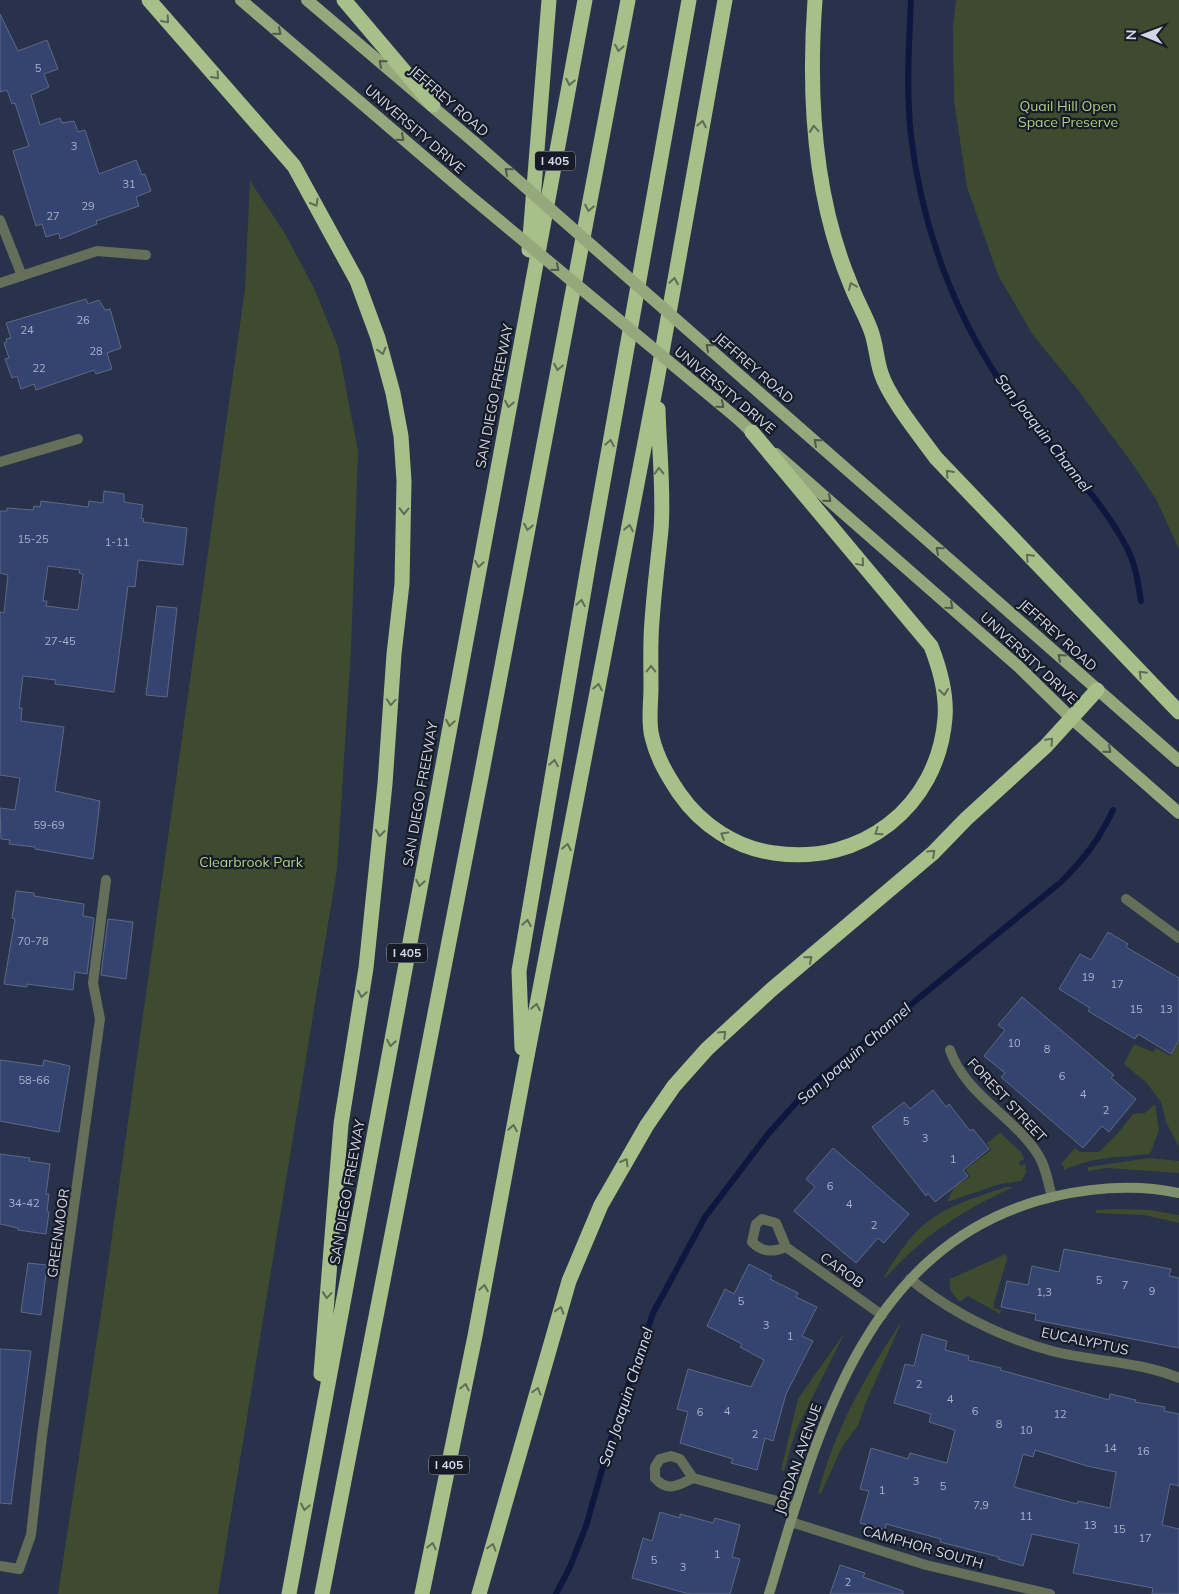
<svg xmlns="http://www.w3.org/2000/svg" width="1179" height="1594" viewBox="0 0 1179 1594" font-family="Mulish,sans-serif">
	<rect width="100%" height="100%" fill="#29324b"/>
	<path fill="#3f4b2f" d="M956 0H1179V549L1156 499 1132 463 1078 390 1033 335 998 275 967 187 954 100 953 26Z
		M250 181 284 232 314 288 338 347 358 451 351 648 337 869 218 1594H58L104 1293 245 289Z
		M1179 1042V1147L1166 1122 1161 1102 1146 1082 1124 1064 1134 1044 1153 1052 1156 1048 1170 1056Z
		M1155 1104 1159 1130 1150 1154C1122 1157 1090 1157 1064 1170V1166L1061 1164 1075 1148 1080 1152H1099L1118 1133 1133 1114 1145 1113Z
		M1000 1133 1021 1152 1024 1160 1019 1161 1020 1166 1025 1164 1026 1173 1021 1181 1000 1184 947 1202 955 1186 970 1177 966 1169 991 1150 987 1143Z
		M1149 1158 1179 1161V1173L1107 1168 1088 1171V1167Z
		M1006 1187H1013C960 1212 925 1234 885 1278L884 1277C921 1215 940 1209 1006 1187Z
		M1117 1209 1151 1210 1179 1215V1223L1144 1215 1096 1213V1210Z
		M1006 1254 1007 1259 994 1303V1308L1001 1310 1000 1314 968 1296 960 1302C953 1294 948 1290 950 1279Z
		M902 1321 866 1402 858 1425 842 1447 821 1493 818 1494C834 1431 866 1374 902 1321Z
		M845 1332 796 1430 784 1471 781 1470 798 1399Z"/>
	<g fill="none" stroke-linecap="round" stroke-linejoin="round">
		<path stroke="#0d173f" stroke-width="6" d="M911 0C909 45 906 91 911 136 922 228 955 318 1009 394 1046 447 1098 491 1128 550 1136 566 1138 583 1141 601
			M556 1594 570 1567 586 1526 616 1421 653 1313 705 1217 768 1134 811 1086 1061 882C1084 859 1099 840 1113 810"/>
	</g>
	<path fill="#344370" stroke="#5e6984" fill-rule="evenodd" d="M0 14 18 51 47 40 58 69 44 74 49 87 31 95 40 125 60 118 62 123 74 121 78 132 85 130 99 174 136 160 142 175 145 174 151 191 136 197 139 206 96 221 97 224 60 239 59 233 46 237 42 224 36 226 13 151 29 146 15 103 12 104 7 90 0 92Z
		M86 299 88 304 99 300 105 310 110 309 121 348 107 353 112 369 96 374 94 370 36 390 34 384 21 389 17 376 12 378 5 359 9 358 4 343 7 342 6 339 11 338 6 323Z
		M104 491 124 494V502L143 505 141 518 144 519 143 522 187 528 183 565 138 560 135 587 128 586 114 692 55 684 56 680 23 676 19 708H22L21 721 64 727 55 791 100 801 93 859 35 849V847L9 844 10 840 1 839 0 808 15 810 20 778 0 775V612L4 613 8 575 0 573V511H7V508L33 510 34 506 40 507 41 501 88 507 89 501 103 503ZM48 566 80 570 79 573 83 574 78 610 46 606 47 601H43Z
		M157 606 177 608 167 697 146 695Z
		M16 891 34 893V896L84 904 83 916 94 918 87 974 75 972 73 990 27 984V987L4 984 15 919 12 918Z
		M108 919 133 922 126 979 101 975Z
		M1108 932 1128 944 1126 947 1179 978V1040L1171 1054 1138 1034 1135 1039 1088 1011 1090 1008 1059 989 1080 954 1091 960Z
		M1022 997 1114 1075 1111 1078 1136 1099 1109 1132 1102 1126 1083 1148 1001 1077 1005 1073 984 1056 1005 1030 998 1025Z
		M0 1060 43 1066 44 1060 70 1066 59 1132 0 1121Z
		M933 1090 946 1107 949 1104 970 1131 973 1129 989 1149 963 1170 968 1176 935 1202 928 1193 926 1196 872 1127 904 1102 910 1109Z
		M833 1148 909 1214 884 1243 878 1238 856 1263 794 1211 815 1187 806 1179Z
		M0 1154 30 1158 29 1161 50 1164 46 1194H49L47 1211 49 1212 46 1234 18 1230V1228L0 1224Z
		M1064 1249 1171 1269 1169 1276 1179 1278V1348L1035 1320 1036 1314 1001 1307 1007 1281 1028 1285 1032 1266 1059 1272Z
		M28 1263 47 1265 41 1315 21 1312Z
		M749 1264 772 1276 770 1279 798 1293 796 1297 817 1307 802 1336 813 1341 786 1394 773 1441 765 1438 757 1470 731 1463 733 1459 680 1443 688 1412 677 1409 688 1369 751 1387 764 1360 740 1347 742 1344 707 1326 725 1289 734 1294Z
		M922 1334 947 1341 945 1350 969 1356 968 1360 1001 1368 1000 1370 1109 1400 1110 1394 1136 1400 1135 1402 1165 1407 1164 1411 1179 1414V1486L1170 1484 1162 1525 1179 1529V1594H1152L1153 1588 1073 1573 1079 1544 1032 1534 1023 1566 998 1559 999 1557 940 1542 941 1539 886 1524 885 1530 860 1523 869 1491 860 1489 871 1448 908 1459 910 1453 947 1463 955 1430 929 1422 931 1414 894 1403 905 1364 914 1366ZM1035 1450 1087 1466 1116 1472 1110 1508 1078 1501 1077 1504 1014 1487 1023 1454 1033 1457Z
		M0 1349 31 1351 11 1504 0 1503Z
		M660 1512 680 1518V1514L713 1523 715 1518 740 1525 732 1557 740 1559 730 1594H689L632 1578 643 1538 652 1541Z
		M840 1565 865 1573 863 1577 903 1591V1594H830Z"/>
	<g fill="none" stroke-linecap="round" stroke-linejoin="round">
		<path stroke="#656e58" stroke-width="10" d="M0 220 22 276
			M0 283 97 251 146 255
			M0 462 78 439
			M1126 899 1179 938
			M950 1050C965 1094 1013 1116 1037 1153 1046 1166 1048 1183 1052 1197
			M762 1219 776 1223 786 1247C773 1252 763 1253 752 1242L756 1224Z
			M786 1247 882 1315
			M910 1279C951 1312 1001 1337 1052 1351 1094 1362 1139 1361 1179 1378
			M671 1456 680 1459 693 1478C678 1486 667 1492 655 1478V1467L660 1459Z
			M693 1478 795 1506
			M791 1522 926 1565 1050 1594
			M0 1566 19 1569 31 1535 42 1436 100 1019 93 983 106 880"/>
		<path stroke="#808f6c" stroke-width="10" d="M769 1594C816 1438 860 1254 1037 1201 1082 1188 1133 1183 1179 1193"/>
		<path stroke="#95a87b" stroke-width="12" d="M241 0 465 192
			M307 0 474 142
			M745 380 1179 761
			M738 419 759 439
			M776 454 1019 667 1071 718 1179 813"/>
		<path stroke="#a7bf88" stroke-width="15" d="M149 0 294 166 357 281 378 338 393 393 401 436 404 481 402 584 394 654 385 784 366 968 341 1124 321 1374
			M344 0 433 105
			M815 0C808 95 813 194 850 283 856 299 864 313 870 328 876 342 876 358 881 373 889 398 920 436 936 458L1179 712
			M529 250 549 0
			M658 409C659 449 664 491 661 530 658 560 654 591 652 621 650 643 651 665 651 687 651 703 648 722 652 737 657 758 667 775 679 793 701 825 736 848 774 853 861 866 938 807 945 718 947 693 940 669 931 646L752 432
			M522 1048 519 971 590 555 689 0
			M289 1594 585 0
			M322 1594 481 777 628 0
			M422 1594 475 1336 524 1072 657 380 725 0
			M479 1594 569 1281 601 1205 647 1125 674 1086 707 1049 771 990 933 853 966 819 1046 746 1097 690"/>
		<path stroke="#95a87b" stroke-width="12" d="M474 142 745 380
			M465 192 738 419"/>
	</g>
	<defs><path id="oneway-chevron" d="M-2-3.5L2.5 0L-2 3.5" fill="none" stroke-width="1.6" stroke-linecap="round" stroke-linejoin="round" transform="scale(1.25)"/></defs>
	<g stroke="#5e6d57">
		<use href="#oneway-chevron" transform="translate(166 20) rotate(49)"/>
		<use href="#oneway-chevron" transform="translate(619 48) rotate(100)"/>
		<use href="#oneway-chevron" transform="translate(216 76) rotate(48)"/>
		<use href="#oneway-chevron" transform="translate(570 82) rotate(101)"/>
		<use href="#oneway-chevron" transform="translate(702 124) rotate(-79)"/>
		<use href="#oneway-chevron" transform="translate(814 129) rotate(-95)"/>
		<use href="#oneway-chevron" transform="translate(315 203) rotate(60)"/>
		<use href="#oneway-chevron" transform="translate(589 208) rotate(101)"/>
		<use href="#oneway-chevron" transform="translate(674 281) rotate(-80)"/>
		<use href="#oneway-chevron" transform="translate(852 286) rotate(-113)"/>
		<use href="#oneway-chevron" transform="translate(382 351) rotate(75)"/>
		<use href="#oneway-chevron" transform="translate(558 367) rotate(101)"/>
		<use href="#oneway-chevron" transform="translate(509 404) rotate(101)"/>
		<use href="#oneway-chevron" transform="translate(610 443) rotate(-80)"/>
		<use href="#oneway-chevron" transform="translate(659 471) rotate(-91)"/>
		<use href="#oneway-chevron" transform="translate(949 473) rotate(-132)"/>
		<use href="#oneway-chevron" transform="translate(404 511) rotate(91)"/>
		<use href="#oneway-chevron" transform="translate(528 527) rotate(101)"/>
		<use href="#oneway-chevron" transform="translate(629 528) rotate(-79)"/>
		<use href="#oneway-chevron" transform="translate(1029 557) rotate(-134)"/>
		<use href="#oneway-chevron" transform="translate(861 563) rotate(50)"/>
		<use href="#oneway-chevron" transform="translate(479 564) rotate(100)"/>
		<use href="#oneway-chevron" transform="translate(581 603) rotate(-80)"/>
		<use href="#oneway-chevron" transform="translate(651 669) rotate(-90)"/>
		<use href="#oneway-chevron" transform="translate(1142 674) rotate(-135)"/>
		<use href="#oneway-chevron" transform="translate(598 687) rotate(-79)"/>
		<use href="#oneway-chevron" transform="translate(944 692) rotate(83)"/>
		<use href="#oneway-chevron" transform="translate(391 702) rotate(94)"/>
		<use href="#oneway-chevron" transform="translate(450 723) rotate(100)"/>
		<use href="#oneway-chevron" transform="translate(1050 741) rotate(-47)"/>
		<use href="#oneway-chevron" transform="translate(554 763) rotate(-80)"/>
		<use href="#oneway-chevron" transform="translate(878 832) rotate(146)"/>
		<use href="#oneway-chevron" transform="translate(380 833) rotate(96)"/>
		<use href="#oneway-chevron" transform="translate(724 835) rotate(-149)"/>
		<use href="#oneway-chevron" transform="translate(567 847) rotate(-79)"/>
		<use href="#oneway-chevron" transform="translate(932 853) rotate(-43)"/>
		<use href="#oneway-chevron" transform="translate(420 883) rotate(100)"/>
		<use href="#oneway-chevron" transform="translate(527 923) rotate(-80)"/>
		<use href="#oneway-chevron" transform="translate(809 959) rotate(-40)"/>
		<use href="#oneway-chevron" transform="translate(362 994) rotate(99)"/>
		<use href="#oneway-chevron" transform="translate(536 1007) rotate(-79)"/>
		<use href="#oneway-chevron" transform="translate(723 1034) rotate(-44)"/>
		<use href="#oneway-chevron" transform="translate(391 1043) rotate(100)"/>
		<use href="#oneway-chevron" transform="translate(513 1128) rotate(-80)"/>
		<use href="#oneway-chevron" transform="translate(625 1162) rotate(-60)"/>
		<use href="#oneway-chevron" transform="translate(484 1288) rotate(-80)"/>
		<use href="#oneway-chevron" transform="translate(327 1295) rotate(95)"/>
		<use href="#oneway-chevron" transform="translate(560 1310) rotate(-73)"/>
		<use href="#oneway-chevron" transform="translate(465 1387) rotate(-78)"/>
		<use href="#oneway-chevron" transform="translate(537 1391) rotate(-74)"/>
		<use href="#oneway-chevron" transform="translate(305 1507) rotate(101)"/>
		<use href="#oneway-chevron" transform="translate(432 1546) rotate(-78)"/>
		<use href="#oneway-chevron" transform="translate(492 1547) rotate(-74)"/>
	</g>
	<g stroke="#4f5a4c">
		<use href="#oneway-chevron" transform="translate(278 32) rotate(41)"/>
		<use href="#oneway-chevron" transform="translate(382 63) rotate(-140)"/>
		<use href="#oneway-chevron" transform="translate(401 138) rotate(41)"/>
		<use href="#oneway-chevron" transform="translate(508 171) rotate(-139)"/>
		<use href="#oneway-chevron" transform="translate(556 268) rotate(40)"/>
		<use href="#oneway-chevron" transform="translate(709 347) rotate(-139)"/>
		<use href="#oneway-chevron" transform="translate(721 405) rotate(40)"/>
		<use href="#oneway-chevron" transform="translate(817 442) rotate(-139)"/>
		<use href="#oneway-chevron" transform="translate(828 499) rotate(41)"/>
		<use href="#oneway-chevron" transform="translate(939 550) rotate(-139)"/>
		<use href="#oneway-chevron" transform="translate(950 606) rotate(41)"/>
		<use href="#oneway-chevron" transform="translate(1061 657) rotate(-138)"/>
		<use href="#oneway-chevron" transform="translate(1108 750) rotate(41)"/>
	</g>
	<g text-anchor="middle" stroke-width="4.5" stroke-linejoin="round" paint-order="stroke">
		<g font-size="11" fill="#a9b2c9">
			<text x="38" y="72">5</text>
			<text x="74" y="150">3</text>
			<text x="129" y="188">31</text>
			<text x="88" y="210">29</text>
			<text x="53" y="220">27</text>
			<text x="83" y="324">26</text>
			<text x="27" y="334">24</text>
			<text x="96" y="355">28</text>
			<text x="39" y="372">22</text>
			<text x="33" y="543">15-25</text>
			<text x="117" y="546">1-11</text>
			<text x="60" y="645">27-45</text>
			<text x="49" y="829">59-69</text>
			<text x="33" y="945">70-78</text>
			<text x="1088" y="981">19</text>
			<text x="1117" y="988">17</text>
			<text x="1136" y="1013">15</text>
			<text x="1166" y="1013">13</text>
			<text x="1014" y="1047">10</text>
			<text x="1047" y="1053">8</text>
			<text x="1062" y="1080">6</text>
			<text x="34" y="1084">58-66</text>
			<text x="1083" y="1098">4</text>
			<text x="1106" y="1114">2</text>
			<text x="906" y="1125">5</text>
			<text x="925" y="1142">3</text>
			<text x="953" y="1163">1</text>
			<text x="830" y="1190">6</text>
			<text x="24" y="1207">34-42</text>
			<text x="849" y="1208">4</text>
			<text x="874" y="1229">2</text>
			<text x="1099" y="1284">5</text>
			<text x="1125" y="1289">7</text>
			<text x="1152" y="1295">9</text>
			<text x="1044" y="1296">1,3</text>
			<text x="741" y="1305">5</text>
			<text x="766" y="1329">3</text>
			<text x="790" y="1340">1</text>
			<text x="919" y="1388">2</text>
			<text x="950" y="1403">4</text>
			<text x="727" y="1415">4</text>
			<text x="975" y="1415">6</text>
			<text x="700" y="1416">6</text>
			<text x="1060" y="1418">12</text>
			<text x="999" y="1428">8</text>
			<text x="1026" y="1434">10</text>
			<text x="755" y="1438">2</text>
			<text x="1110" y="1452">14</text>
			<text x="1143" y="1455">16</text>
			<text x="916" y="1485">3</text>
			<text x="943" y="1490">5</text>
			<text x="882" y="1494">1</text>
			<text x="981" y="1509">7,9</text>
			<text x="1026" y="1520">11</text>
			<text x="1090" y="1529">13</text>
			<text x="1119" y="1533">15</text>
			<text x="1145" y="1542">17</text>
			<text x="717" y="1558">1</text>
			<text x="654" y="1564">5</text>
			<text x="683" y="1571">3</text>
			<text x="848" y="1586">2</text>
		</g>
		<g fill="#161b26" stroke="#989fad" stroke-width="1">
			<rect x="535" y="151.5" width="40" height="19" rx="4"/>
			<rect x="387" y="943.5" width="40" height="19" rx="4"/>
			<rect x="429" y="1455.5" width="40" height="19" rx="4"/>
		</g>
		<g font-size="12" font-weight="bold" fill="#d0d7e7">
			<text x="555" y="165">I 405</text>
			<text x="407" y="957">I 405</text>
			<text x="449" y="1469">I 405</text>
		</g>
		<g font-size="14" fill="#d0d7e7" stroke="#161b26">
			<text transform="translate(449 101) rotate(41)" y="5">JEFFREY ROAD</text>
			<text transform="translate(415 129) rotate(41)" y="5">UNIVERSITY DRIVE</text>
			<text transform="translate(754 368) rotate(41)" y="5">JEFFREY ROAD</text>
			<text transform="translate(725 390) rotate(40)" y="5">UNIVERSITY DRIVE</text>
			<text transform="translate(494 396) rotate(-79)" y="5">SAN DIEGO FREEWAY</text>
			<text transform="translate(1058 635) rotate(42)" y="5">JEFFREY ROAD</text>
			<text transform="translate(1029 658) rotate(43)" y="5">UNIVERSITY DRIVE</text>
			<text transform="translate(420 794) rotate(-80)" y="5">SAN DIEGO FREEWAY</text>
			<text transform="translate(1007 1100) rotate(47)" y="5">FOREST STREET</text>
			<text transform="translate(347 1192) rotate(-80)" y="5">SAN DIEGO FREEWAY</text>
			<text transform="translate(58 1233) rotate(-82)" y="5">GREENMOOR</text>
			<text transform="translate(842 1270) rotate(36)" y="5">CAROB</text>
			<text transform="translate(1085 1341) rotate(12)" y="5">EUCALYPTUS</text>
			<text transform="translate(798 1459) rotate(-71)" y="5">JORDAN AVENUE</text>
			<text transform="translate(923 1547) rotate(16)" y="5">CAMPHOR SOUTH</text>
		</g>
		<g font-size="14" fill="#afcf82" stroke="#161b26">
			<text x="1068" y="111">Quail Hill Open<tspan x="1068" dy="16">Space Preserve</tspan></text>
			<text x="251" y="867">Clearbrook Park</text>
		</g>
		<g font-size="15" font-style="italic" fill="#d1ddfb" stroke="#161b26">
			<text transform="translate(1043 433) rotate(52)" y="5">San Joaquin Channel</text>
			<text transform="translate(854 1054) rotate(-41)" y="5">San Joaquin Channel</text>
			<text transform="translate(626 1397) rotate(-72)" y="5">San Joaquin Channel</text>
		</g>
	</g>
	<g transform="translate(1144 35) rotate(271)" stroke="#161b26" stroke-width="4" paint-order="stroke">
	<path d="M0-4L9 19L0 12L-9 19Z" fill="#d0d7e7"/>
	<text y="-8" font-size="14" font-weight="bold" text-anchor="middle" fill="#d0d7e7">N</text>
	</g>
</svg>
